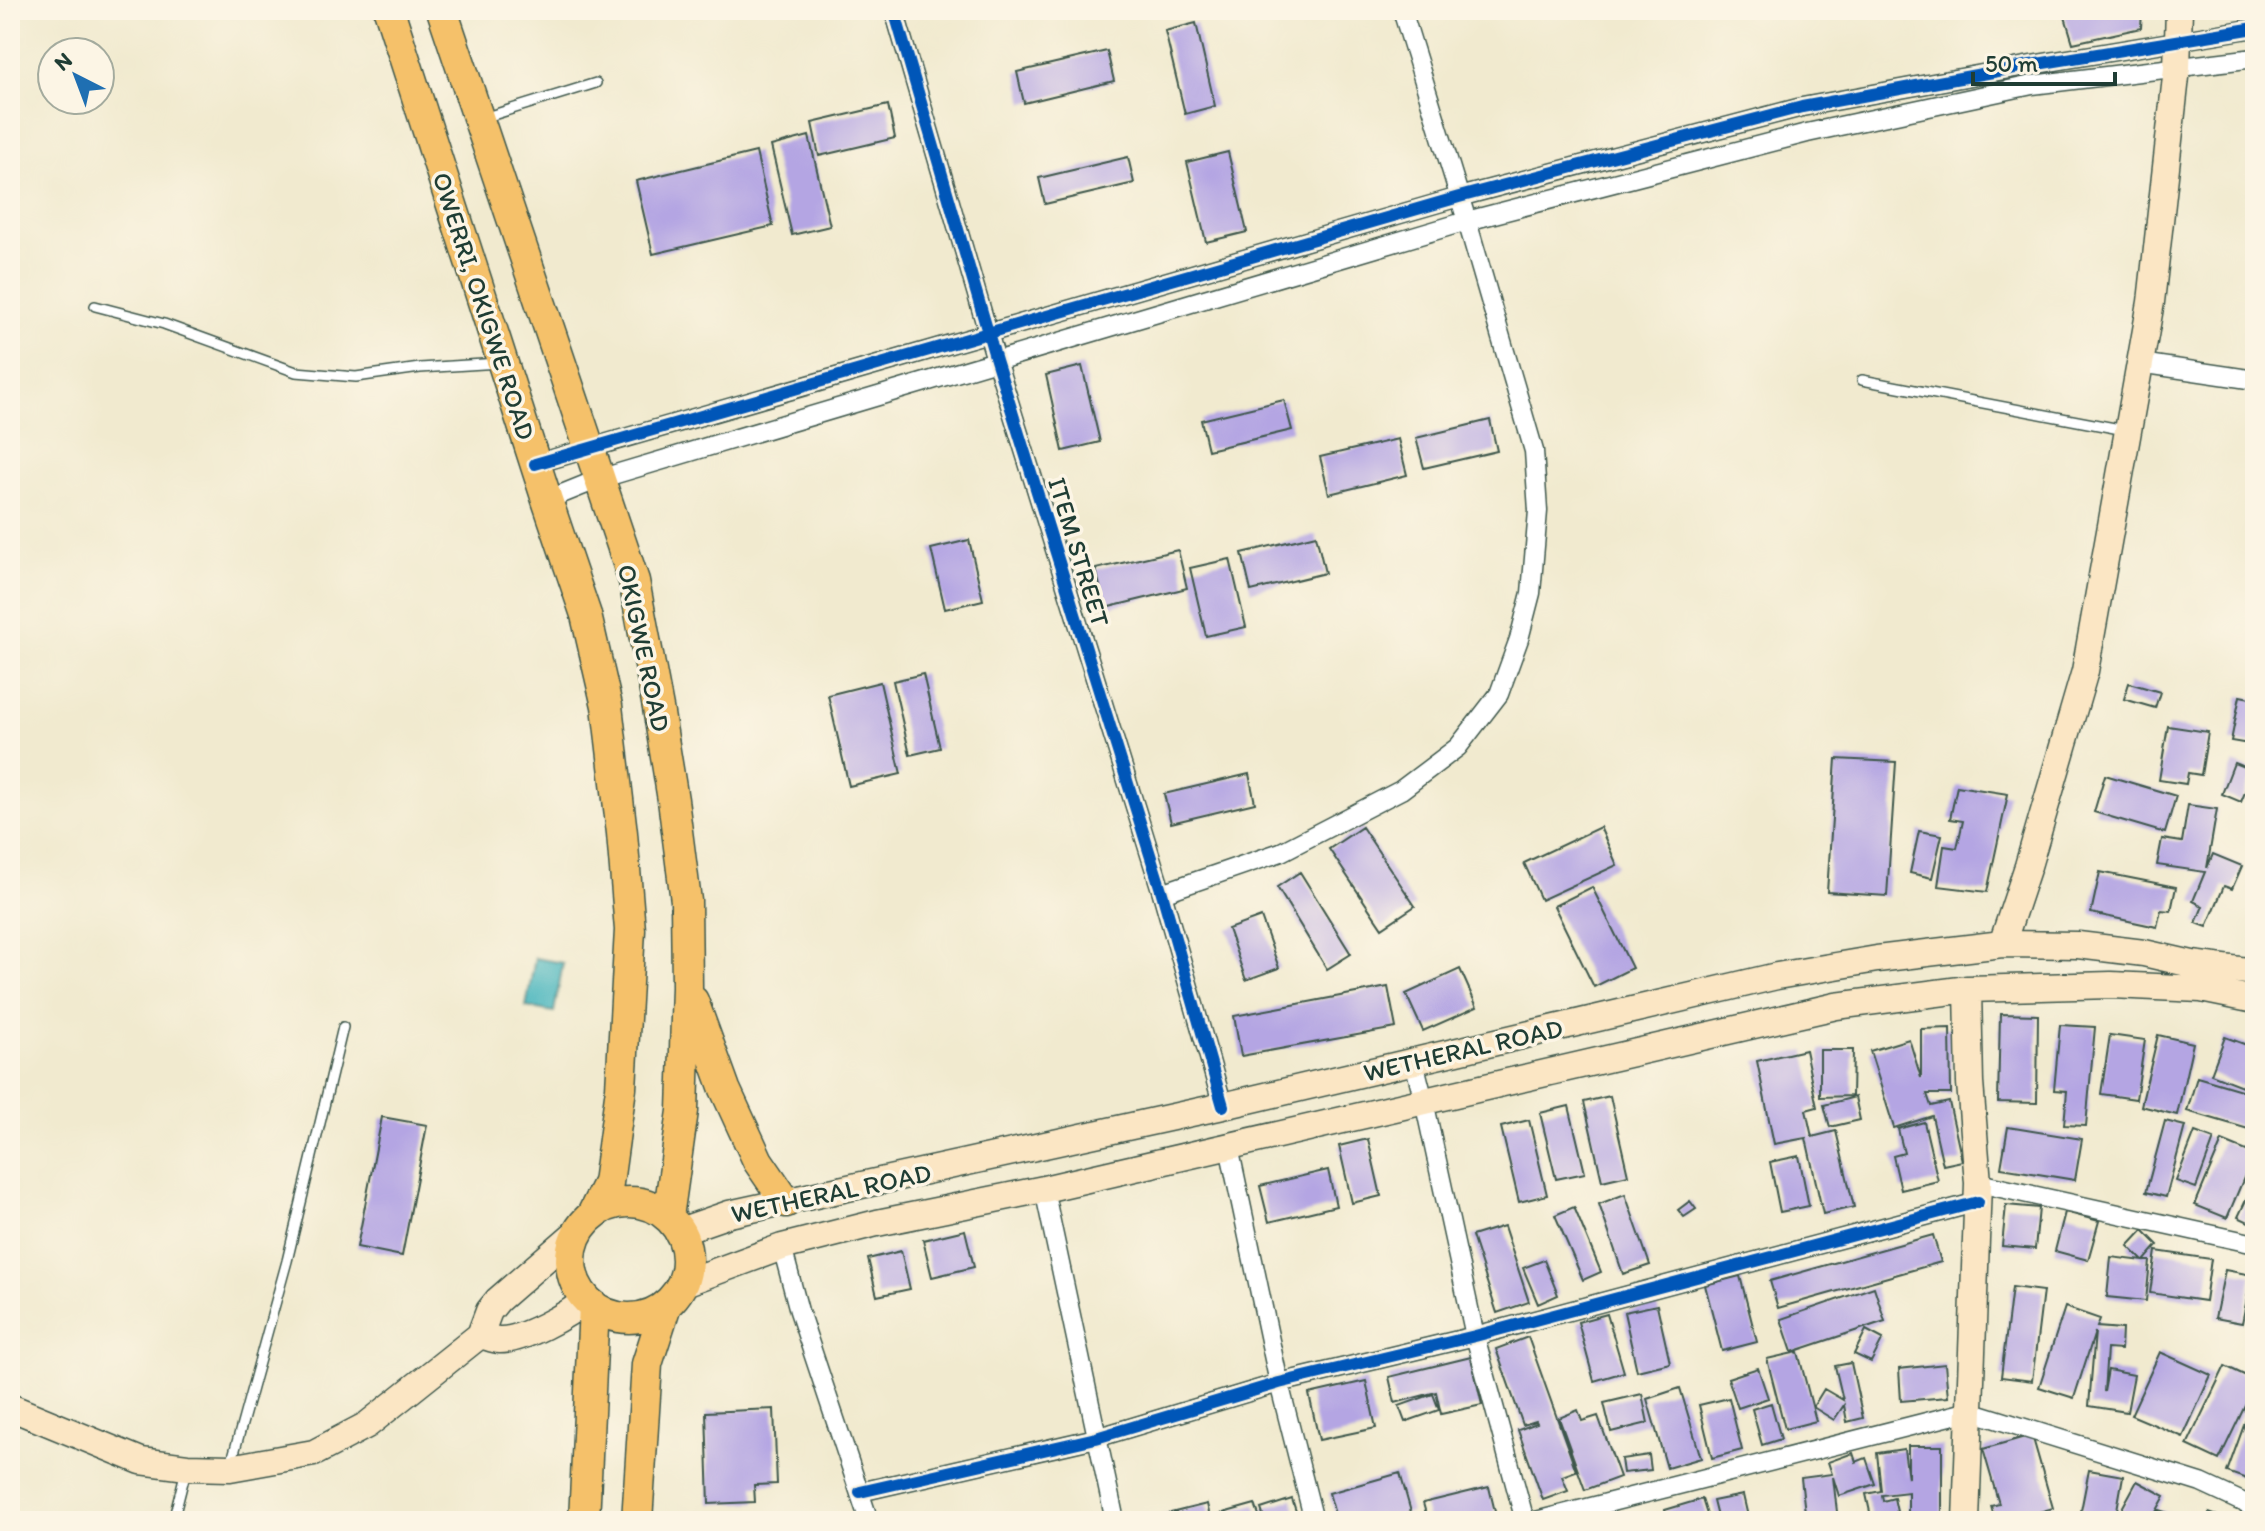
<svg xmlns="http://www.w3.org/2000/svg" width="2265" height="1531" viewBox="0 0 2265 1531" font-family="Itim,sans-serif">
	<rect width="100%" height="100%" fill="#fcf5e5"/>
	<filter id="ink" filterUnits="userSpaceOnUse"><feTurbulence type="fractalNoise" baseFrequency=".0125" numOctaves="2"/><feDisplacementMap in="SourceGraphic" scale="16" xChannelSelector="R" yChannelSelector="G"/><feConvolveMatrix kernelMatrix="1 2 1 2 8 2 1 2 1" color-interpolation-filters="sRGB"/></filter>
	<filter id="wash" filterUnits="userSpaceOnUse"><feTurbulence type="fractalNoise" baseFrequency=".006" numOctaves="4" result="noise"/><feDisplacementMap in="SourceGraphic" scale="32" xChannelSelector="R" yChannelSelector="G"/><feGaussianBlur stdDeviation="1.8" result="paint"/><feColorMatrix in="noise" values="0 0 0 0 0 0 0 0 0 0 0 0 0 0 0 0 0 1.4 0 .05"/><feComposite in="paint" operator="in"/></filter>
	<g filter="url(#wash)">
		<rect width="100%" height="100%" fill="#f1eacf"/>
		<path fill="#46b5be" stroke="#327979" stroke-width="2" d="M535 958 563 963 554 1012 526 1007Z"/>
		<g id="blocks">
			<path fill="#b4a5e3" d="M2063 10H2142L2141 28 2073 43Z
				M1196 23 1215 106 1185 114 1165 31Z
				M1107 51 1114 81 1024 103 1017 72Z
				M888 105 895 138 819 156 812 123Z
				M809 136 830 226 792 235 771 146Z
				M756 152 773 226 653 254 636 181Z
				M1228 152 1247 232 1206 242 1187 162Z
				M1128 157 1134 183 1045 204 1039 178Z
				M1082 366 1100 442 1063 451 1046 375Z
				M1284 400 1292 430 1208 450 1201 420Z
				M1490 420 1497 451 1424 468 1416 438Z
				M1398 439 1407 475 1329 494 1320 457Z
				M1316 535 1325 573 1251 591 1242 553Z
				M969 540 983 600 945 609 931 549Z
				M1178 550 1187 588 1105 608 1096 569Z
				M1230 559 1246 627 1206 636 1190 568Z
				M923 674 940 748 910 755 893 681Z
				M880 682 901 774 849 786 828 695Z
				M2129 683 2160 692 2155 708 2124 699Z
				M2240 696 2255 699V745L2231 741Z
				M2168 726 2208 732 2201 775 2188 773 2186 784 2159 780Z
				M1836 759 1896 762 1887 896 1827 892Z
				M2234 763 2254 771 2241 802 2222 794Z
				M1249 774 1255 803 1171 823 1164 794Z
				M2105 775 2176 796 2165 833 2094 812Z
				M1957 786 2008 794 1987 892 1938 886 1944 846 1957 848 1963 821 1950 819Z
				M2188 805 2217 809 2207 868 2213 854 2242 866 2232 889 2224 886 2207 927 2196 923 2203 906 2193 901 2205 872 2157 865 2162 839 2182 842Z
				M1362 827 1415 906 1382 928 1329 849Z
				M1600 827 1617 865 1541 900 1524 863Z
				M1919 831 1942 835 1932 878 1910 873Z
				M1300 872 1351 954 1327 969 1277 887Z
				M2100 872 2176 887 2171 911 2161 910 2157 927 2091 913Z
				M1592 887 1632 968 1594 987 1554 906Z
				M1261 917 1279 968 1246 980 1228 929Z
				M1460 969 1477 1007 1423 1031 1406 994Z
				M1388 987 1396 1028 1241 1056 1234 1016Z
				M2000 1014 2038 1015 2037 1103 1998 1102Z
				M2060 1025 2095 1027 2086 1126 2064 1125 2067 1091 2054 1090Z
				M1950 1028 1951 1094H1927L1931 1106 1949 1102 1962 1161 1943 1165 1932 1116 1894 1128 1870 1051 1909 1039 1921 1078V1029Z
				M2110 1035 2145 1040 2136 1099 2101 1094Z
				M2158 1035 2193 1043 2177 1115 2141 1106Z
				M2225 1037 2255 1048V1069L2247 1088 2211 1074Z
				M1805 1050 1817 1107 1806 1110 1812 1137 1836 1131 1854 1207 1823 1214 1806 1138 1774 1144 1757 1061Z
				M1820 1050H1853L1852 1096 1820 1097Z
				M2197 1077 2255 1094V1131L2187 1111Z
				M1610 1096 1628 1175 1602 1181 1584 1102Z
				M1855 1097 1860 1120 1830 1127 1824 1105Z
				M1569 1106 1585 1173 1556 1179 1540 1113Z
				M382 1117 427 1125 402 1256 357 1247Z
				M1529 1120 1547 1195 1519 1202 1501 1127Z
				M2165 1121 2185 1126 2166 1197 2146 1192Z
				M1924 1122 1938 1181 1901 1190 1893 1156 1904 1153 1898 1129Z
				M2008 1127 2082 1139 2075 1180 2001 1168Z
				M2195 1132 2214 1139 2196 1188 2176 1181Z
				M1368 1139 1381 1196 1352 1203 1339 1146Z
				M2222 1141 2254 1154 2227 1218 2195 1205Z
				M1799 1156 1809 1206 1780 1212 1770 1162Z
				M1328 1170 1336 1206 1269 1222 1260 1186Z
				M2255 1181V1225L2238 1217Z
				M1625 1194 1650 1265 1623 1274 1599 1204Z
				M1690 1201 1696 1209 1684 1217 1678 1210Z
				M2006 1205 2039 1208 2035 1249 2002 1246Z
				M1574 1207 1601 1272 1583 1280 1555 1215Z
				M2065 1212 2099 1221 2088 1260 2055 1251Z
				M1504 1226 1529 1302 1497 1313 1472 1236Z
				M965 1230 974 1267 932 1277 923 1240Z
				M2143 1230 2158 1245 2144 1261H2150L2146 1301 2107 1297 2111 1257 2143 1261 2128 1246Z
				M1933 1235 1941 1262 1778 1308 1770 1281Z
				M901 1251 910 1289 877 1296 868 1259Z
				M2156 1251 2211 1259 2205 1301 2150 1293Z
				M1544 1260 1558 1295 1538 1304 1523 1268Z
				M2225 1270 2252 1275 2242 1323 2215 1318Z
				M1740 1276 1757 1342 1722 1351 1705 1285Z
				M1874 1287 1885 1321 1792 1352 1781 1319Z
				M2012 1287 2043 1291 2032 1381 2001 1377Z
				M1657 1305 1670 1363 1637 1371 1624 1312Z
				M2065 1307 2100 1319 2097 1327 2122 1329 2121 1350 2107 1349 2104 1392 2108 1370 2134 1375 2127 1412 2089 1406 2095 1332 2074 1398 2039 1387Z
				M1607 1314 1624 1372 1594 1381 1578 1322Z
				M1866 1330 1883 1339 1871 1362 1854 1354Z
				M1528 1337 1576 1471 1562 1476 1568 1491 1543 1500 1518 1430 1537 1423 1536 1421 1523 1425 1496 1349Z
				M1798 1352 1816 1421 1785 1429 1767 1359Z
				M2160 1352 2211 1375 2183 1437 2131 1415Z
				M1471 1357 1482 1405 1441 1414 1436 1392 1395 1403 1389 1377Z
				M1851 1363 1863 1418 1847 1422 1844 1405 1834 1420 1813 1407 1824 1389 1843 1400 1835 1366Z
				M1945 1364 1948 1397 1901 1401 1899 1369Z
				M2225 1366 2255 1380V1385L2219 1460 2187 1445Z
				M1758 1368 1768 1398 1738 1408 1728 1378Z
				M1366 1381 1376 1428 1319 1440 1309 1394Z
				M1680 1388 1701 1458 1667 1468 1647 1399Z
				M1433 1394 1439 1410 1405 1422 1399 1406Z
				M1642 1394 1648 1423 1611 1432 1604 1403Z
				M1729 1398 1742 1450 1712 1458 1699 1405Z
				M1771 1403 1781 1439 1762 1445 1752 1409Z
				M2251 1406 2255 1407V1482L2227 1472Z
				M774 1409 777 1484 754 1485 755 1502 709 1504 706 1412Z
				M1578 1410 1582 1421 1598 1416 1620 1477 1585 1490 1559 1418Z
				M2032 1435 2053 1508 2009 1521H1995L1991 1506 1999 1504 1983 1449Z
				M1908 1446H1942V1521H1908V1492L1882 1495 1883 1501 1894 1498 1899 1521H1872L1866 1494 1881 1491 1877 1453 1904 1449 1908 1478Z
				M1853 1453 1856 1462 1866 1458 1875 1484 1839 1496 1833 1477 1838 1521H1806L1801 1478 1832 1474 1828 1462Z
				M1649 1455 1651 1470 1623 1473 1621 1459Z
				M2089 1470 2123 1476 2115 1521H2079Z
				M1400 1473 1411 1512 1378 1521H1337L1329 1493Z
				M2137 1481 2165 1496 2151 1521H2115Z
				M1489 1487 1497 1520 1428 1521 1423 1503Z
				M1743 1495 1749 1521H1718L1713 1501Z
				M1292 1499 1299 1521H1265L1261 1509Z
				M1702 1499 1709 1521H1668L1665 1510Z
				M1207 1504 1211 1521H1142V1520Z
				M1255 1504 1261 1521H1218L1216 1515Z
				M2159 1510 2180 1517 2178 1521H2155Z
				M2209 1513 2231 1521H2206Z"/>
		</g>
	</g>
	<g filter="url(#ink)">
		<use href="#blocks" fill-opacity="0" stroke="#3e574b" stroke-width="2"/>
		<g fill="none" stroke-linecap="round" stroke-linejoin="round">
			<g stroke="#3e574b" stroke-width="12">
				<path id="lane" d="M483 118 596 83
					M95 306 164 324 296 372 356 377 420 368 499 363
					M1862 380 2125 430
					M231 1464 287 1261 343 1027
					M173 1521 186 1470"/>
			</g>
			<g stroke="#3e574b" stroke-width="21">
				<path id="street" d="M894 10 996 360 1162 893 1223 1106
					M2140 363 2255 380
					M535 464 1459 197 1802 107 2031 65 2255 28
					M547 500 599 479 1467 221 1807 133 2032 85 2255 58
					M1162 893 1281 852 1401 790 1458 747 1499 694 1519 639 1531 593 1538 511 1534 451 1467 221 1402 10
					M1414 1062 1424 1101 1475 1336 1525 1521
					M1229 1147 1279 1383 1314 1521
					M1978 1183 2255 1244
					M1044 1189 1115 1521
					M782 1247 799 1311 869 1521
					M860 1492 1096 1438 1279 1383 1475 1336 1978 1202
					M1536 1521 1970 1411 2201 1483 2255 1508"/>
			</g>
			<g stroke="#3e574b" stroke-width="29">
				<path id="secondary" d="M2002 944 2028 866 2085 671 2151 302 2177 68 2179 10
					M680 1231 729 1214 1223 1106 1777 976 1877 959 2002 944 2078 945 2144 953 2192 964 2255 972
					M682 1284 782 1247 877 1223 1044 1189 1836 1006 1968 989 2111 985 2201 989 2255 1000
					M480 1335C486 1336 493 1340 499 1340 522 1341 568 1315 586 1300
					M10 1407 141 1461 187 1467 230 1468 314 1453 367 1425 480 1335 489 1311 498 1300 581 1228
					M1966 1521 1978 1183 1970 1083 1968 989"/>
			</g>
			<g stroke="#3e574b" stroke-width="33">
				<path id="primary" d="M389 10 547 500 586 615 607 706 622 833 630 930 621 1088 608 1183 592 1215
					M442 10 634 581 658 708 673 800 686 901 687 987 683 1111 668 1217
					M693 1001 725 1089 758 1161 786 1202
					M571 1260a58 58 0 1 1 116 0a58 58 0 1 1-116 0Z
					M584 1521 594 1306
					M637 1521 647 1364 666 1305"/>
			</g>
			<use href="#lane" stroke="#fff" stroke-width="9"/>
			<use href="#street" stroke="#fff" stroke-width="18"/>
			<use href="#secondary" stroke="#fbe6c4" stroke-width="26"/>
			<use href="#primary" stroke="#f5c16b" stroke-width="30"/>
			<g stroke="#fcf5e5" stroke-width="17">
				<path id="cycleway" d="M894 10 996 360 1162 893 1223 1106
					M535 464 1459 197 1802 107 2031 65 2255 28
					M860 1492 1096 1438 1279 1383 1475 1336 1978 1202"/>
			</g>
			<use href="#cycleway" stroke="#0057b8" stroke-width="12"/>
		</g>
	</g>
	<g text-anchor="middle" stroke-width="7" stroke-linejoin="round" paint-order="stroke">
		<g font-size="26" fill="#1f3d34" stroke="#fcf5e5">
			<text transform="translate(484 306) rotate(72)" y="9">OWERRI, OKIGWE ROAD</text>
			<text transform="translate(1079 552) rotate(73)" y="9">ITEM STREET</text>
			<text transform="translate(644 648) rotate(78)" y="9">OKIGWE ROAD</text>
			<text transform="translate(1463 1050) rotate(-13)" y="9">WETHERAL ROAD</text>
			<text transform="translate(831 1193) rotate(-12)" y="9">WETHERAL ROAD</text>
		</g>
	</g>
	<rect width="2265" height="1531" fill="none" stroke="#fcf5e5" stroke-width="40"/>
	<g transform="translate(76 76) rotate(318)"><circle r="38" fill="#fcf5e5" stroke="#a4ab9e" stroke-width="2"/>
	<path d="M0-6L14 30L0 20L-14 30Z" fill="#1f6fb2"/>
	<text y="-12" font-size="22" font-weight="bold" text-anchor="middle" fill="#1f3d34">N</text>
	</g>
	<path d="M1973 72v12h142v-12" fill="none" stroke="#1f3d34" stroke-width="4"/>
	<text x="1985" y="72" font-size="24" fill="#1f3d34" stroke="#fcf5e5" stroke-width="6" paint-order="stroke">50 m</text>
</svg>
